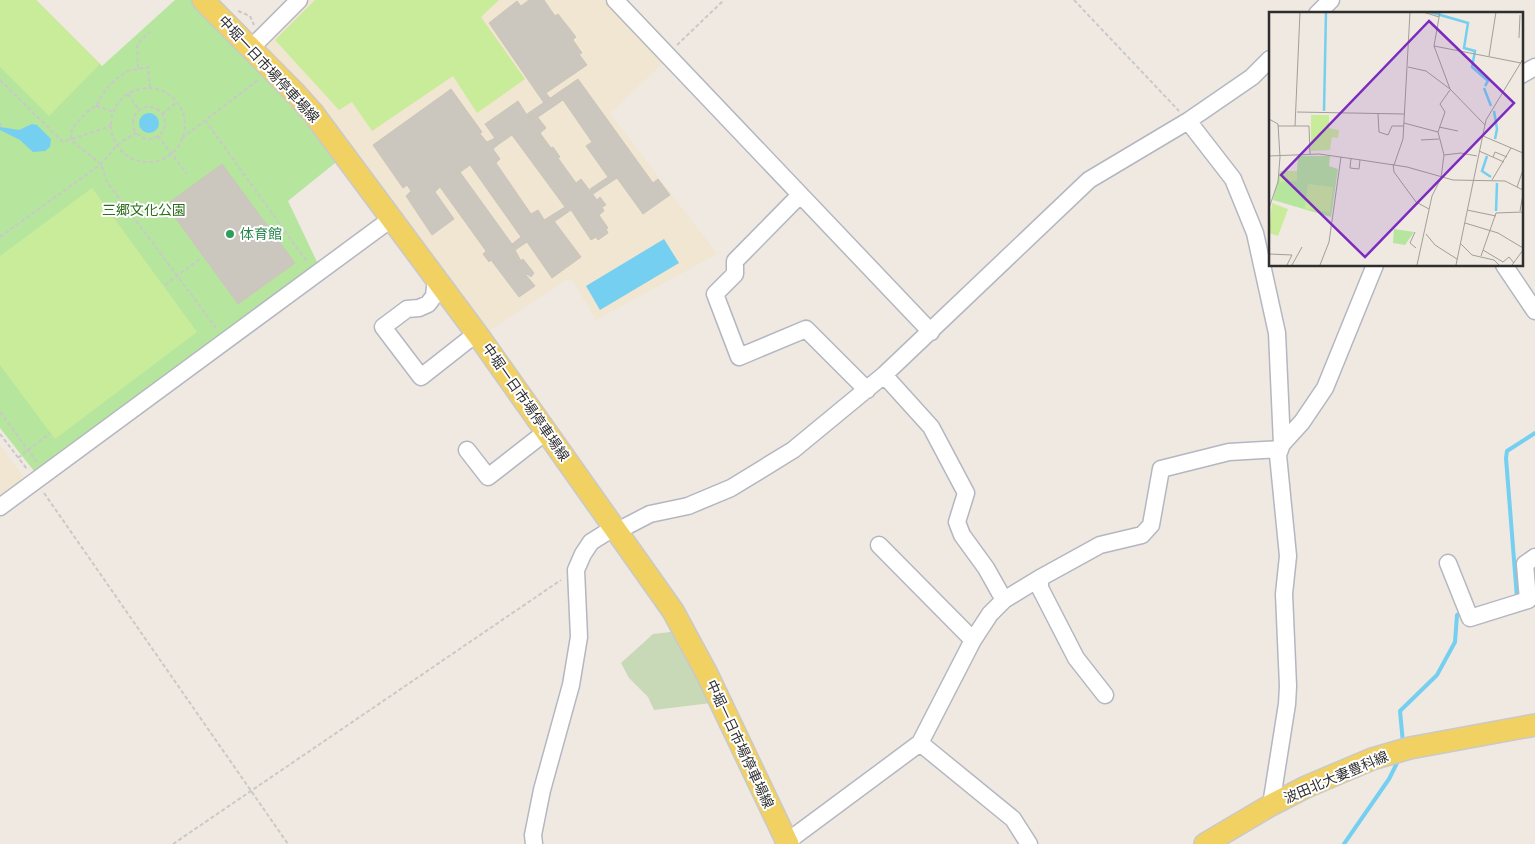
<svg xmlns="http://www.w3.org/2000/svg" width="1535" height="844" viewBox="0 0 1535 844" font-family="'Varela Round','Noto Sans JP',sans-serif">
	<rect width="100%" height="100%" fill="#efe9e1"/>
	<path fill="#f0e6d1" d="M309 0H603L663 63 610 113 717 254 596 320 573 281 566 280 487 332 311 96 263 45Z
		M0 445 26 480 0 499Z"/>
	<path fill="#b6e59e" d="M0 0H36L102 66 175 0H194L307 115 340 159 288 201 318 264 34 471 0 428Z"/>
	<path fill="#c8d9b8" d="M679 631 711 703 654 710 648 697 629 678 621 663 653 634Z"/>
	<path fill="#c9ec9a" d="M0 0H36L100 64 49 116 0 67Z
		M315 0H499L481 17 525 79 477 113 453 76 372 131 352 102 339 110 275 40Z
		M92 188 197 332 55 439 0 365V256Z"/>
	<path fill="#75cff0" d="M139 123a10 10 0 1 1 20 0a10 10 0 1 1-20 0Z
		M32 124 37 125 51 139 50 147 45 151 33 152 20 140 0 130V127L19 130Z
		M664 239 679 263 600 310 586 286Z"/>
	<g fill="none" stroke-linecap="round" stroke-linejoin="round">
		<path stroke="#75cff0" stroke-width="4" d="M1517 598 1506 458 1507 451 1535 433
			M1403 743 1400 711 1437 675 1455 642 1457 615 1463 613
			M1344 844 1389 779 1398 761"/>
	</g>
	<path fill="#cbc7bf" stroke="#cbc5ba" d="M529 0H544L555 16 558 14 576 37 573 40 582 53 579 54 587 65 546 93 550 98 544 103 489 23 517 1 521 6Z
		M578 79 653 183 658 179 670 195 643 214 617 178 593 194 590 189 608 177 586 146 592 142 563 100 538 117 536 115 530 120 527 114Z
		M451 89 482 132 403 188 373 145Z
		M518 101 530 120 536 115 546 128 540 133 551 148 553 147 560 157 558 158 576 183 581 179 597 200 600 197 606 205 602 207 604 211 599 215 608 228 606 229 608 233 598 240 596 237 591 240 571 210 548 226 544 220 565 207 512 135 499 144 485 124Z
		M480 134 487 142 495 138 499 144 493 149 500 159 496 163 531 214 538 210 548 226 554 221 581 257 552 278 527 242 515 250 521 261 518 263 508 249 513 245 512 244 521 237 470 165 455 176 444 159Z
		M444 159 455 176 460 172 512 244 513 245 508 249 518 263 523 259 534 273 531 277 527 274 526 275 535 286 519 297 491 260 489 262 483 254 486 251 440 187 435 192 454 219 432 235 406 196 411 191 407 185Z
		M222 164 295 263 238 304 166 205Z"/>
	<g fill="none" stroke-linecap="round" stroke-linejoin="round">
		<g stroke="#b4b7c1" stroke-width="19">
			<path id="minor" d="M615 0 931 332
				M1317 14 1331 0
				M251 48 299 0
				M1521 75 1535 67
				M1188 121 1233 179 1255 233 1277 333 1282 444
				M800 195 735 261V274L715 294 739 357 806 329 867 390
				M1504 265 1535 311
				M436 278 434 296 428 304 419 308 407 309 383 327 421 377 477 333
				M884 375 931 427 966 493 957 522 962 535 986 568 1004 600
				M467 450 488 477 547 431
				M0 507 391 219
				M618 533 623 528 650 514 688 506 731 488 793 450 884 375 1089 180 1188 121 1252 77 1270 59
				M879 545 973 640
				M1448 563 1470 618 1528 600 1525 564 1535 557
				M1040 578V588L1076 658 1105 695
				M920 743 1013 819 1029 844
				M1271 805 1287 704 1288 686 1284 594 1288 556 1278 455 1282 444 1302 422 1325 388 1375 265
				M534 844 533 835 542 790 571 685 579 637 576 570 583 554 591 542 615 527
				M784 844 920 743 973 640 990 614 1004 600 1040 578 1100 545 1142 535 1151 525 1161 469 1229 452 1280 449"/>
		</g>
		<g stroke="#c9c9c9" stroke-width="24">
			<path id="major" d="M203 0 296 94 313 113 480 338 673 611 707 674 788 844
				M1205 844 1271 805 1306 787 1372 759 1410 748 1535 725"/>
		</g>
		<path stroke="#c9c9c9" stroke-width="2" stroke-dasharray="4 2.5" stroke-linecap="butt" d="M1074 0 1179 111
			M238 11 250 16 254 25
			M677 45 724 0
			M138 68 137 44 150 32
			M0 80 63 142 111 126
			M150 88 148 67 128 71 116 79 106 89 96 106 87 112 72 128 71 140 101 164 107 182 217 329
			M111 125a37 37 0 1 1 74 0a37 37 0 1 1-74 0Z
			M128 94 139 110
			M96 106 112 111
			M133 123a16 16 0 1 1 32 0a16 16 0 1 1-32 0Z
			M162 114 177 102
			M205 120 307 262
			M0 127 1 123
			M158 136 187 174
			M182 138 258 80
			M0 237 101 164 117 145 136 133
			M165 285 201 258
			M0 412 37 462
			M0 434 27 469
			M18 458 50 433
			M44 493 288 844
			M173 844 561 580"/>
		<use href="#minor" stroke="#fff" stroke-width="16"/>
		<use href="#major" stroke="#f2d163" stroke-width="21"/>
	</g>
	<circle fill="#2e9e5b" stroke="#fff" stroke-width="2" cx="230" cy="234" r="5"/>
	<g text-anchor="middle" stroke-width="4" stroke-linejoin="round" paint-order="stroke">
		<g font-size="14" fill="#2e2e2e" stroke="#fff">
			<text transform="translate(269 69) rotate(47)" y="5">中堀一日市場停車場線</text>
			<text transform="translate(526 402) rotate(55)" y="5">中堀一日市場停車場線</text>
			<text transform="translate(740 744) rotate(65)" y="5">中堀一日市場停車場線</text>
			<text transform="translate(1336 777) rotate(-23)" y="5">波田北大妻豊科線</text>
		</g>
		<g font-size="14" fill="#2c6e1b" stroke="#fff">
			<text x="144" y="215">三郷文化公園</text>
		</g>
		<g font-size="14" fill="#27864d" stroke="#fff" text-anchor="start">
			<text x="240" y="239">体育館</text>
		</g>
	</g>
	<g transform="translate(1269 12)">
		<rect width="254" height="254" fill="#efe9e1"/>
		<path d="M29 144H61L60 154 69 157 62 205 4 188 11 159H28ZM125 217 145 220 136 233 124 231Z" fill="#b6e59e"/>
		<path d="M42 103H60V116L70 118 69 126 63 125 61 138 42 139ZM11 159H28V169L11 170ZM39 172 64 175 61 200 36 197ZM3 191 19 197 9 224 0 221Z" fill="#c9ec9a"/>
		<path fill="none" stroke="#75cff0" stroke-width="2.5" d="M161 0 199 11 195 36 206 39 203 55 219 69 216 74M215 76 222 94M55 99 57 0M225 99 228 117 226 127M218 144 213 159 222 165M227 199 228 171"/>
		<path fill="none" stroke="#a29e99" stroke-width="1" d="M154 0 170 5M171 0 165 34 181 77 216 113M250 26 251 3M165 34 252 51M220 44 227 0M139 55 157 59 181 77M28 100 135 102M109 102 110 120 119 123 123 114H135M0 107 9 112 11 145 9 170 0 196M135 111 169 120M9 114H40L41 142M26 114 31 0M170 115 189 119M214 124 254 141M152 128 170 127M210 139 235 150M175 143 192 141 208 144M0 144 50 142 92 148 138 155 184 168 236 169 254 178M224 145 226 140 238 145M82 146 81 156 90 157 91 148M124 152 125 160 147 190 160 197M125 153 134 127 141 0M223 168 242 136M248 175 254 158M198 198 227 204M251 199 254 182M196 211 229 221 254 236M146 220 141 231 147 236M157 222 166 233 188 247M192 232 203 243 225 248 230 253M214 238 234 250 240 245 245 251M0 242 23 243 18 253M212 244 227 201 254 200M23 253 33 235M51 253 60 230 72 145M148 253 163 184 172 166 175 143 169 120 176 100 171 92 181 78M187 253 217 108 254 47M243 253 254 238"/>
		<path fill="#7b2cbf" fill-opacity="0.15" stroke="#7b2cbf" stroke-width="2.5" d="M160 9 245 91 96 245 12 163Z"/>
		<rect width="254" height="254" fill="none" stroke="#2e2e2e" stroke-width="2.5"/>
	</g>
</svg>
